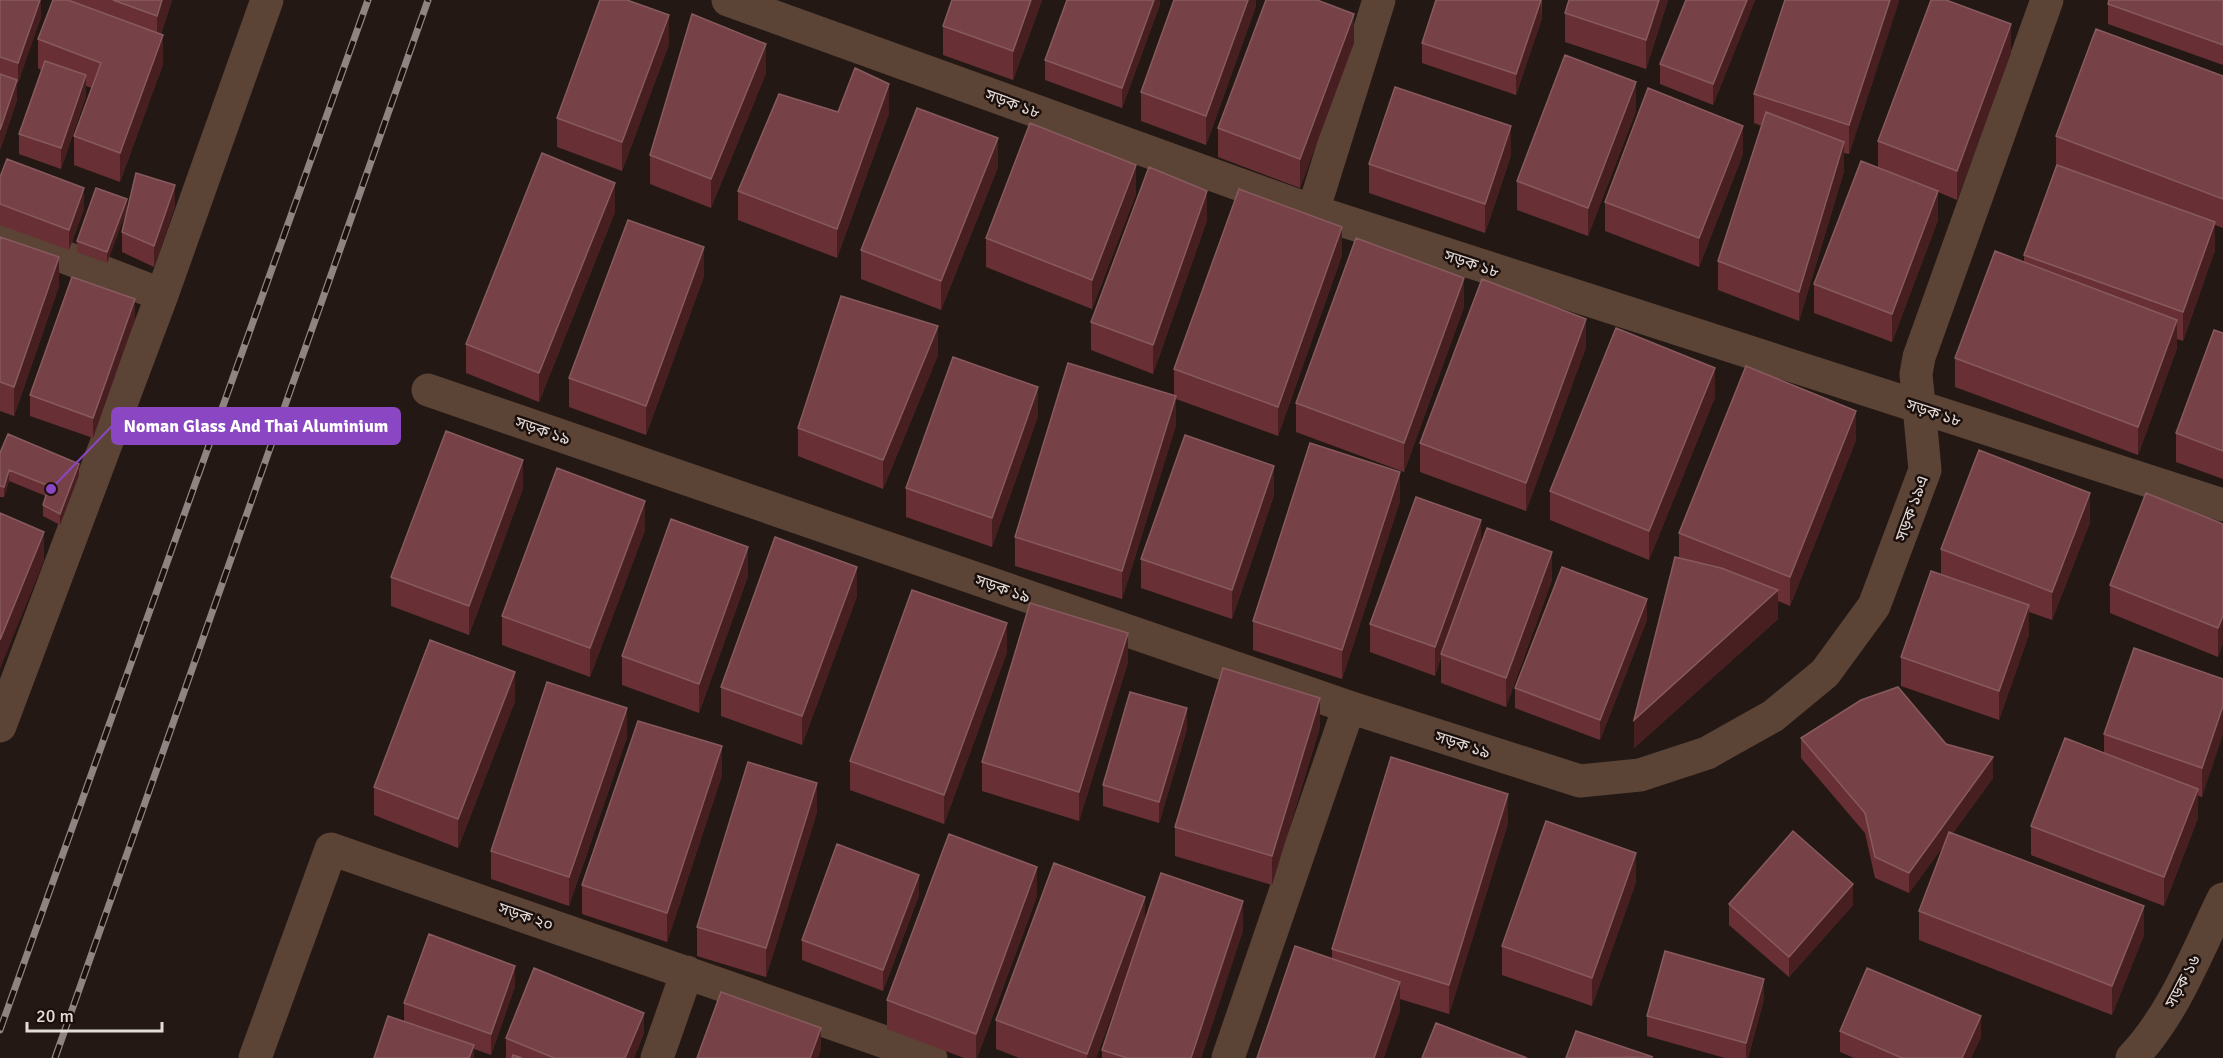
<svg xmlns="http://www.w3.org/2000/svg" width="2223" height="1058" viewBox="0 0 2223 1058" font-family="Signika,'Noto Sans Bengali',sans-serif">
	<rect width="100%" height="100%" fill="#241815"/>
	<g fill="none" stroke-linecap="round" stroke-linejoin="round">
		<path stroke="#5b4436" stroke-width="33" d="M728 0 1313 211 2223 505
			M1313 211 1379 0
			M0 232 162 295
			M428 390 1349 707 1580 781 1640 775 1707 753 1773 716 1825 673 1874 606 1925 470 1916 374 1919 357 2047 0
			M0 726 162 295 267 0
			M255 1058 331 849 931 1058
			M657 1058 687 972
			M1228 1058 1349 707
			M2132 1058C2174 1014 2197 952 2223 899"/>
		<g stroke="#8e8481" stroke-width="7">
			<path id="rail" d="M0 1030 368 0
				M55 1058 428 0"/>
		</g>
		<use href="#rail" stroke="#1b0f0c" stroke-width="4.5" stroke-dasharray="14" stroke-linecap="butt"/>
	</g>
	<path fill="#683035" d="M0 0H41V17L17 84V100L0 150Z
		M53 0H172L161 34 163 64 120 182 74 165V136L92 88 86 86V96L61 169 19 154V134L41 70 38 68V39Z
		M952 0H1042L1013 80 943 55V26Z
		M1160 0V4L1122 108 1045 80V60Z
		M1256 0V6L1206 145 1141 121V92Z
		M1542 0V18L1516 95 1422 63V43Z
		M1668 0 1646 69 1565 42V13Z
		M1686 0H1755L1713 105 1660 84V64Z
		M1899 0 1849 154 1844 153V171L1799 321 1718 290V261L1762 126 1754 123V94Z
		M2223 0V65L2108 24V4Z
		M1354 43 1300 188 1218 157V128Z
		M669 44 622 171 557 147V118Z
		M2011 53 1957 200 1938 192V220L1892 342 1814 313V284L1878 168V141Z
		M766 73 711 208 650 184V155Z
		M2223 76V228L2215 225V250L2183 341 2177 339V348L2138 455 1955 387V358L2024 262V255L2056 165V136Z
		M1636 111 1588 236 1517 210V181Z
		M838 112 889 113 837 258 738 220V191Z
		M1743 154 1699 267 1605 231V202Z
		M1511 155 1485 233 1369 193V164Z
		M998 167 941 310 861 279V250Z
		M0 177 84 209 69 250 0 225Z
		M1136 194 1092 309 986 267V238Z
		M175 206 154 267 122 252V232Z
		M127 209 107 263 77 252V241Z
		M615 212 539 402 466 373V344Z
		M1207 220 1153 374 1091 350V322Z
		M0 237 59 286 14 416 0 411Z
		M1342 255 1278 436 1176 399V425L1122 599 1015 566V537L1174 395V369Z
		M704 276 646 435 569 407V378Z
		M1464 307 1404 472 1296 432V403Z
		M135 319 93 438 30 416V395Z
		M2223 333V479L2176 462V433Z
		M1586 347 1526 511 1420 472V443Z
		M938 355 883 489 798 456V428Z
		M1715 397 1649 560 1550 520V491Z
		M1038 416 992 547 906 517V488Z
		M1856 440 1790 606 1778 601V619L1634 748 1679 558V533Z
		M0 453 79 475 60 525 43 516V505L46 496 9 481 4 497H0Z
		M523 488 469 635 391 606V577Z
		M1274 495 1232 619 1141 588V559Z
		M1400 501 1342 679 1253 650V621Z
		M2090 522 2052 620 2029 612V634L1999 720 1901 686V657L1941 574V549Z
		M2223 524 2218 657 2110 613V585Z
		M645 530 590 677 502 645V616Z
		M1481 544 1552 580 1506 707 1441 683V657L1435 676 1370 652V624Z
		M748 576 699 713 622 685V656Z
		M857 596 802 745 721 716V687Z
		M1647 620 1600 740 1515 708V688Z
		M1007 652 944 824 850 790V761Z
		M1128 662 1079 821 982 791V762Z
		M2223 679 2202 797 2198 796V818L2164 906 2031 855V826L2104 753V734Z
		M515 701 458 848 374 815V787Z
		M1320 727 1272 885 1175 856V827Z
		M1187 729 1159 823 1103 806V785Z
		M627 737 569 906 491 879V851Z
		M1801 738 1946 744 1993 778 1953 833 2144 935 2112 1015 1919 940V911L1944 845 1909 893 1875 878 1865 833 1801 758Z
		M722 775 667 942 582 914V885Z
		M817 812 766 977 697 956V927Z
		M1508 823 1449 1014 1400 999V1011L1332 959V949Z
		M1636 882 1592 1006 1502 975V946Z
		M919 895 883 991 802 960V940Z
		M1037 896 977 1058H964L887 1029V1000Z
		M1729 904 1853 905 1789 977 1729 925Z
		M1145 921 1243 930 1201 1058H1102V1050L1130 965 1096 1058H1019L996 1049V1020Z
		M515 986 491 1055 474 1049V1058L404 1021V1003Z
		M1764 999 1748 1058H1725L1647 1036V1016Z
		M1840 1031 1981 1037 1971 1058H1854L1840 1052Z
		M644 1033 634 1058H506V1038Z"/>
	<path fill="#471f21" d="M40 0H41V17L18 84V63Z
		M162 0H172L157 45V16Z
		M1031 0H1042L1013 80V51Z
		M1154 0H1160V4L1122 108V88Z
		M1248 0H1256V6L1206 145V116Z
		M1541 0 1542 18 1516 95V74Z
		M1659 0H1668L1646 69V40Z
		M1747 0H1755L1713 105V84Z
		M1890 0H1899V2L1849 154V125Z
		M1354 14V43L1300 188V159Z
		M669 15V44L622 171V142Z
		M2011 24V53L1957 200V171Z
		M163 35V64L120 182V153Z
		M766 44V73L711 208V179Z
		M86 75V96L61 169V148Z
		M17 80V100L0 150V130Z
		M1636 82V111L1588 236V208Z
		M889 84V113L837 258V229Z
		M1511 126V155L1485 233V204Z
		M1743 126V154L1699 267V238Z
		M998 138V167L941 310V281Z
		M1844 142V171L1799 321V292Z
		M1136 165V194L1092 309V280Z
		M615 183V212L539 402V373Z
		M175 185V206L154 267V246Z
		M84 188V209L69 250V230Z
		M1207 191V220L1153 374V345Z
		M1938 191V220L1892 342V314Z
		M127 199V209L107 263V252Z
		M2215 222V250L2183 341V312Z
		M1342 227V255L1278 436V407Z
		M704 247V276L646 435V406Z
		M59 257V286L14 416V387Z
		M1464 278V307L1404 472V443Z
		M135 299V319L93 438V418Z
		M1586 319V347L1526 511V483Z
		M2177 320V348L2138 455V427Z
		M938 326V355L883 489V460Z
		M1715 368V397L1649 560V531Z
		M1038 387V416L992 547V518Z
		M1176 396V425L1122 599V571Z
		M1856 411V440L1790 606V577Z
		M523 460V488L469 635V606Z
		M79 464V475L60 525V514Z
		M1274 466V495L1232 619V590Z
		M9 470V481L4 497V487Z
		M1400 472V501L1342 679V650Z
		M2090 493V522L2052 620V592Z
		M645 501V530L590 677V648Z
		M1481 520V549L1441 654V657L1435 676V647Z
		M44 532V561L0 669V640Z
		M748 547V576L699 713V684Z
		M1552 552V580L1506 707V678Z
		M857 567V596L802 745V716Z
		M1778 590V619L1634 748V720Z
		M1647 599V620L1600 740V720Z
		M2029 605V634L1999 720V691Z
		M2223 616V644L2218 657V628Z
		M1007 623V652L944 824V795Z
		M1128 633V662L1079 821V792Z
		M515 672V701L458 848V819Z
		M1320 698V727L1272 885V856Z
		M2223 706V735L2202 797V768Z
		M627 708V737L569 906V877Z
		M1187 708V729L1159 823V802Z
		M722 746V775L667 942V913Z
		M1993 757V778L1909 893V873Z
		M817 783V812L766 977V948Z
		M2198 789V818L2164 906V877Z
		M1508 794V823L1449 1014V985Z
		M1636 853V882L1592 1006V978Z
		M1037 867V896L977 1058H976V1034Z
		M919 875V895L883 991V970Z
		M1853 884V905L1789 977V957Z
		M1145 897V926L1096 1058H1087V1054Z
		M1243 901V930L1201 1058H1191Z
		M2144 906V935L2112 1015V986Z
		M515 966V986L491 1055V1034Z
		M1764 979V999L1748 1058H1746V1043Z
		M1400 982V1011L1384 1058H1374Z
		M644 1013V1033L634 1058H625Z
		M1981 1016V1037L1971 1058H1962Z
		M821 1028V1049L818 1058H810Z
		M474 1045V1058H469Z"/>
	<path fill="#764247" stroke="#875a5e" stroke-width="1.5" d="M0 0H40L18 63 0 57Z
		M53 0H68L163 35 120 153 74 136 101 63 38 39Z
		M113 0H162L157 16Z
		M600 0H627L669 15 622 142 557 118Z
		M952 0H1031L1013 51 943 26Z
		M1067 0H1154L1122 88 1045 60Z
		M1174 0H1248L1206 116 1141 92Z
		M1266 0H1317L1354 14 1300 159 1218 128Z
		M1436 0H1541L1516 74 1422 43Z
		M1569 0H1659L1646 40 1565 13Z
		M1686 0H1747L1713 84 1660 64Z
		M1785 0H1890L1849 125 1754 94Z
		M1931 0H1946L2011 24 1957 171 1878 141Z
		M2109 0H2223V45L2108 4Z
		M692 14 766 44 711 179 650 155Z
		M2096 29 2223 76V199L2056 136Z
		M1565 55 1636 82 1588 208 1517 181Z
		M45 61 86 75 61 148 19 134Z
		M855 68 889 84 837 229 738 191 779 94 838 112Z
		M0 74 17 80 0 130Z
		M1395 87 1511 126 1485 204 1369 164Z
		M1648 88 1743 126 1699 238 1605 202Z
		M917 108 998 138 941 281 861 250Z
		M1766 112 1844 142 1799 292 1718 261Z
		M1030 123 1136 165 1092 280 986 238Z
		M542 153 615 183 539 373 466 344Z
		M7 159 84 188 69 230 0 204V177Z
		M1861 161 1938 191 1892 314 1814 284Z
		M2057 165 2215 222 2183 312 2024 255Z
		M1149 167 1207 191 1153 345 1091 322Z
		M136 173 175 185 154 246 122 232Z
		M96 188 127 199 107 252 77 241Z
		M1239 189 1342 227 1278 407 1174 369Z
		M628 220 704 247 646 406 569 378Z
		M0 237 59 257 14 387 0 382Z
		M1356 238 1464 278 1404 443 1296 403Z
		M1995 251 2177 320 2138 427 1955 358Z
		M72 277 135 299 93 418 30 395Z
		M1482 279 1586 319 1526 483 1420 443Z
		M841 296 938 326 883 460 798 428Z
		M1616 328 1715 368 1649 531 1550 491Z
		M2214 330 2223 333V451L2176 433Z
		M953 357 1038 387 992 518 906 488Z
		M1068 363 1176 396 1122 571 1015 537Z
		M1746 366 1856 411 1790 577 1679 533Z
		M446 431 523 460 469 606 391 577Z
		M8 434 79 464 60 514 43 505 49 486 9 470 4 487 0 486V453Z
		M1185 435 1274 466 1232 590 1141 559Z
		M1310 443 1400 472 1342 650 1253 621Z
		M1979 450 2090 493 2052 592 1941 549Z
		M557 468 645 501 590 648 502 616Z
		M2146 493 2223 524V616L2218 628 2110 585Z
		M1416 497 1481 520 1435 647 1370 624Z
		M0 513 44 532 0 640Z
		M671 519 748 547 699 684 622 656Z
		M1487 528 1552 552 1506 678 1441 654Z
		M775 537 857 567 802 716 721 687Z
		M1675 557 1721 568 1778 590 1634 720Z
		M1562 567 1647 599 1600 720 1515 688Z
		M1931 571 2029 605 1999 691 1901 657Z
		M912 590 1007 623 944 795 850 761Z
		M1030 603 1128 633 1079 792 982 762Z
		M430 640 515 672 458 819 374 787Z
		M2134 648 2223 679V706L2202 768 2104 734Z
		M1223 668 1320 698 1272 856 1175 827Z
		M547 682 627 708 569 877 491 851Z
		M1898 687 1946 744 1993 757 1909 873 1875 857 1865 813 1801 738 1861 700Z
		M1130 692 1187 708 1159 802 1103 785Z
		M638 721 722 746 667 913 582 885Z
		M2065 738 2198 789 2164 877 2031 826Z
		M1391 757 1508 794 1449 985 1332 949Z
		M748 762 817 783 766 948 697 927Z
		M1546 821 1636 853 1592 978 1502 946Z
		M1793 831 1853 884 1789 957 1729 904Z
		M1949 832 2144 906 2112 986 1919 911Z
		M949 834 1037 867 976 1034 887 1000Z
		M837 844 919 875 883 970 802 940Z
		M1054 863 1145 897 1087 1054 996 1020Z
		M1161 873 1243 901 1191 1058H1127L1102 1050Z
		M429 934 515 966 491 1034 404 1003Z
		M1295 946 1400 982 1374 1058H1257Z
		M1665 951 1764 979 1746 1043 1647 1016Z
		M534 968 644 1013 625 1058H554L506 1038Z
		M1867 968 1981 1016 1962 1058H1902L1840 1031Z
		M721 992 821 1028 810 1058H697Z
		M388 1016 474 1045 469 1058H374Z
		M1436 1023 1527 1058H1422Z
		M1576 1031 1653 1057 1566 1058Z
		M513 1055 522 1058H512Z"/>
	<g text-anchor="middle" stroke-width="5" stroke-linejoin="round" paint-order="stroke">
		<g font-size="16" fill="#e4dcd9" stroke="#1b0f0c">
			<text transform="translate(1013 103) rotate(20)" y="6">সড়ক ১৮</text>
			<text transform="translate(1472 263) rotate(18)" y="6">সড়ক ১৮</text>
			<text transform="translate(1934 412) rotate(18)" y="6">সড়ক ১৮</text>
			<text transform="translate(543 430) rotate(19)" y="6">সড়ক ১৯</text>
			<text transform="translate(1911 508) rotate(-70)" y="6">সড়ক ১৯এ</text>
			<text transform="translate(1003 588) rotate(19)" y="6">সড়ক ১৯</text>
			<text transform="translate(1463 744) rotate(18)" y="6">সড়ক ১৯</text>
			<text transform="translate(526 916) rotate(19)" y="6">সড়ক ২০</text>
			<text transform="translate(2182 981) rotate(-62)" y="6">সড়ক ১৬</text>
		</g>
	</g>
	<path fill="none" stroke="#8b46c3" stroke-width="2" d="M51 489L112 426"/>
	<circle fill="#8b46c3" stroke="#1b0f0c" stroke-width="2" cx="51" cy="489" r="6"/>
	<rect fill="#8b46c3" stroke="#8b46c3" stroke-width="2" x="112" y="408" width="288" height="36" rx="6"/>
	<g font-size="18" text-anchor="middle" font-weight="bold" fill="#fff">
		<text x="256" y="432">Noman Glass And Thai Aluminium</text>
	</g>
	<path d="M27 1022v9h135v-9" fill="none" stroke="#e4dcd9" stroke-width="3"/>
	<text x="36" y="1022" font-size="18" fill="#e4dcd9" stroke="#1b0f0c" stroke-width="4.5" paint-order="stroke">20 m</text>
</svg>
